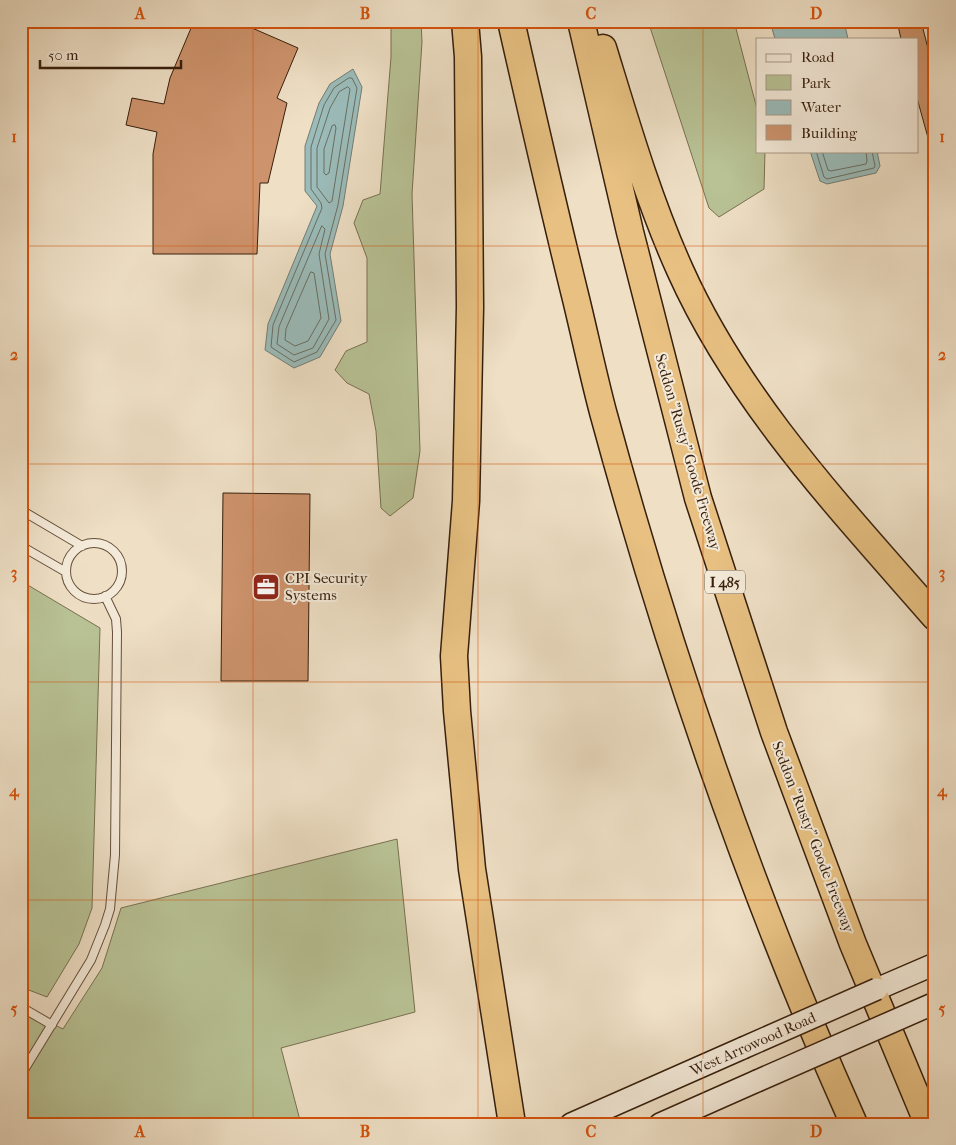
<svg xmlns="http://www.w3.org/2000/svg" width="956" height="1145" viewBox="0 0 956 1145" font-family="'IM FELL French Canon',serif">
	<rect width="100%" height="100%" fill="#eedfc5"/>
	<filter id="stains"><feTurbulence type="fractalNoise" baseFrequency=".004" numOctaves="4"/><feColorMatrix values="0 0 0 0 .2 0 0 0 0 .09 0 0 0 0 .02 0 0 0 .5 -.17"/></filter>
	<radialGradient id="worn" r=".72"><stop offset=".6" stop-color="#630" stop-opacity="0"/><stop offset="1" stop-color="#630" stop-opacity=".3"/></radialGradient>
	<path fill="#b8c295" stroke="#787050" d="M391 21H421L422 42 412 194 420 451 413 498 390 516 381 508 376 431 369 394 347 383 335 370 346 351 367 342V258L354 223 363 200 380 194 391 57Z
		M648 21H734L757 109V151H765L764 189 719 217 709 208Z
		M21 581 100 628 92 908 79 944 47 997 21 987Z
		M397 839 415 1012 281 1048 301 1124H21V1008L63 1029 102 968 121 908Z"/>
	<path fill="#9bbcba" stroke="#737d74" d="M770 21H844L848 39H775Z
		M353 69 362 87 343 206 330 254 341 321 320 357 294 368 265 350 268 324 317 206 305 191V146L319 103 330 84Z
		M810 151H877L880 166 876 173 827 184 820 181Z"/>
	<g fill="none" stroke-linecap="round" stroke-linejoin="round">
		<path stroke="#696e63" stroke-width="1" d="M349 78H352L357 88 338 205 325 254 336 320 317 352 294 362 271 347 273 325 322 208 321 203 311 189V147L324 105 334 88Z
			M348 87 350 89 332 201 329 203 317 187V148L330 108 339 92Z
			M335 125 336 128 329 173 326 175 324 173V149L332 126Z
			M816 151 824 177 827 179 874 168 875 166 872 151
			M822 151 828 170 831 171 866 164 867 161 866 151
			M322 226 325 229 319 254 329 319 313 348 294 355 277 344 279 327Z
			M311 272 314 273 321 318 308 341 295 346 285 340 286 329Z"/>
	</g>
	<path fill="#cd936c" stroke="#371f0c" d="M194 21H236L298 48 277 98 287 103 268 183H260L257 254H153V154L157 132 126 125 132 98 164 104 170 78Z
		M897 21H921L935 76V144L930 145 917 98V39H901Z
		M223 493 310 494 308 681H221Z"/>
	<g fill="none" stroke-linecap="round" stroke-linejoin="round">
		<g stroke="#654f3a" stroke-width="10">
			<path id="lane" d="M21 510 82 546
				M66 571a28 28 0 1 1 56 0a28 28 0 1 1-56 0Z
				M21 546 66 572
				M21 1007 52 1025
				M21 1075 91 960 105 925 110 909 115 855 117 632 116 619 105 596"/>
		</g>
		<g stroke="#371f0c" stroke-width="24">
			<path id="secondary" d="M877 989 935 964
				M571 1124 743 1048
				M660 1124 757 1081"/>
		</g>
		<g stroke="#371f0c" stroke-width="29">
			<path id="highway" d="M465 21 468 57 470 307 466 501 454 656 457 711 472 869 512 1124
				M511 21C532 114 553 206 576 299 585 336 593 374 603 412 669 655 751 894 854 1124
				M581 21 630 232 698 498 774 732 853 944 928 1124
				M603 48C626 123 648 199 680 270 739 402 841 509 935 617"/>
		</g>
		<use href="#lane" stroke="#f4ead9" stroke-width="8"/>
		<use href="#secondary" stroke="#f4ead9" stroke-width="21"/>
		<use href="#highway" stroke="#e7c082" stroke-width="26"/>
		<g stroke="#371f0c" stroke-width="24" stroke-linecap="butt">
			<path id="secondary-bridge" d="M743 1048 877 989
				M757 1081 935 1003"/>
		</g>
		<use href="#secondary-bridge" stroke="#f4ead9" stroke-width="21"/>
	</g>
	<path fill="none" stroke="#d6530c" stroke-width="1" stroke-opacity="0.55" d="M253 21V1124M478 21V1124M703 21V1124M21 246H935M21 464H935M21 682H935M21 900H935"/>
	<defs>
		<g id="office-square" transform="scale(1.4375)"><rect x="-9" y="-9" width="18" height="18" rx="4" fill="#8f2418" stroke="#f4ead9"/><path d="M-6-3h4V-5.5h4V-3h4V5H-6ZM-1-4.5V-3h2v-1.5ZM-6 0V1H6V0Z" fill="#fff"/></g>
	</defs>
	<g fill-rule="evenodd">
		<use href="#office-square" x="266" y="587"/>
	</g>
	<g text-anchor="middle" stroke-width="4" stroke-linejoin="round" paint-order="stroke">
		<rect fill="#f4ead9" stroke="#705c4a" stroke-width="1" x="705" y="570.5" width="40" height="23" rx="4"/>
		<g font-size="14" font-weight="bold" fill="#371f0c">
			<text x="725" y="587">I 485</text>
		</g>
		<g font-size="15" fill="#371f0c" stroke="#f4ead9">
			<text transform="translate(688 452) rotate(74)" y="5">Seddon "Rusty" Goode Freeway</text>
			<text transform="translate(813 837) rotate(69)" y="5">Seddon "Rusty" Goode Freeway</text>
			<text transform="translate(753 1044) rotate(-24)" y="5">West Arrowood Road</text>
		</g>
		<g font-size="15" fill="#371f0c" stroke="#f4ead9" text-anchor="start">
			<text x="285" y="583">CPI Security<tspan x="285" dy="17">Systems</tspan></text>
		</g>
	</g>
	<rect width="956" height="1145" fill="none" stroke="#eedfc5" stroke-width="55"/>
	<rect x="756" y="38" width="162" height="115" fill="#f4ead9" stroke="#a89987"/>
	<rect x="766" y="54" width="25" height="8" fill="#f4ead9" stroke="#a89987"/>
	<text x="801" y="62" font-size="15" fill="#371f0c">Road</text>
	<rect x="766" y="75" width="25" height="15" fill="#b8c295" stroke="#a89987"/>
	<text x="801" y="88" font-size="15" fill="#371f0c">Park</text>
	<rect x="766" y="100" width="25" height="15" fill="#9bbcba" stroke="#a89987"/>
	<text x="801" y="112" font-size="15" fill="#371f0c">Water</text>
	<rect x="766" y="125" width="25" height="15" fill="#cd936c" stroke="#a89987"/>
	<text x="801" y="138" font-size="15" fill="#371f0c">Building</text>
	<path d="M40 60v8h141v-8" fill="none" stroke="#371f0c" stroke-width="2.5"/>
	<text x="48" y="60" font-size="15" fill="#371f0c" stroke="#f4ead9" stroke-width="4" paint-order="stroke">50 m</text>
	<rect x="28" y="28" width="900" height="1090" fill="none" stroke="#d6530c" stroke-width="2"/>
	<g font-size="16" text-anchor="middle" font-weight="bold" fill="#d6530c">
		<text x="140" y="19">A</text>
		<text x="365" y="19">B</text>
		<text x="591" y="19">C</text>
		<text x="816" y="19">D</text>
		<text x="14" y="142">1</text>
		<text x="942" y="142">1</text>
		<text x="14" y="360">2</text>
		<text x="942" y="360">2</text>
		<text x="14" y="578">3</text>
		<text x="942" y="578">3</text>
		<text x="14" y="796">4</text>
		<text x="942" y="796">4</text>
		<text x="14" y="1014">5</text>
		<text x="942" y="1014">5</text>
		<text x="140" y="1137">A</text>
		<text x="365" y="1137">B</text>
		<text x="591" y="1137">C</text>
		<text x="816" y="1137">D</text>
	</g>
	<rect width="100%" height="100%" filter="url(#stains)"/>
	<rect width="100%" height="100%" fill="url(#worn)"/>
</svg>
